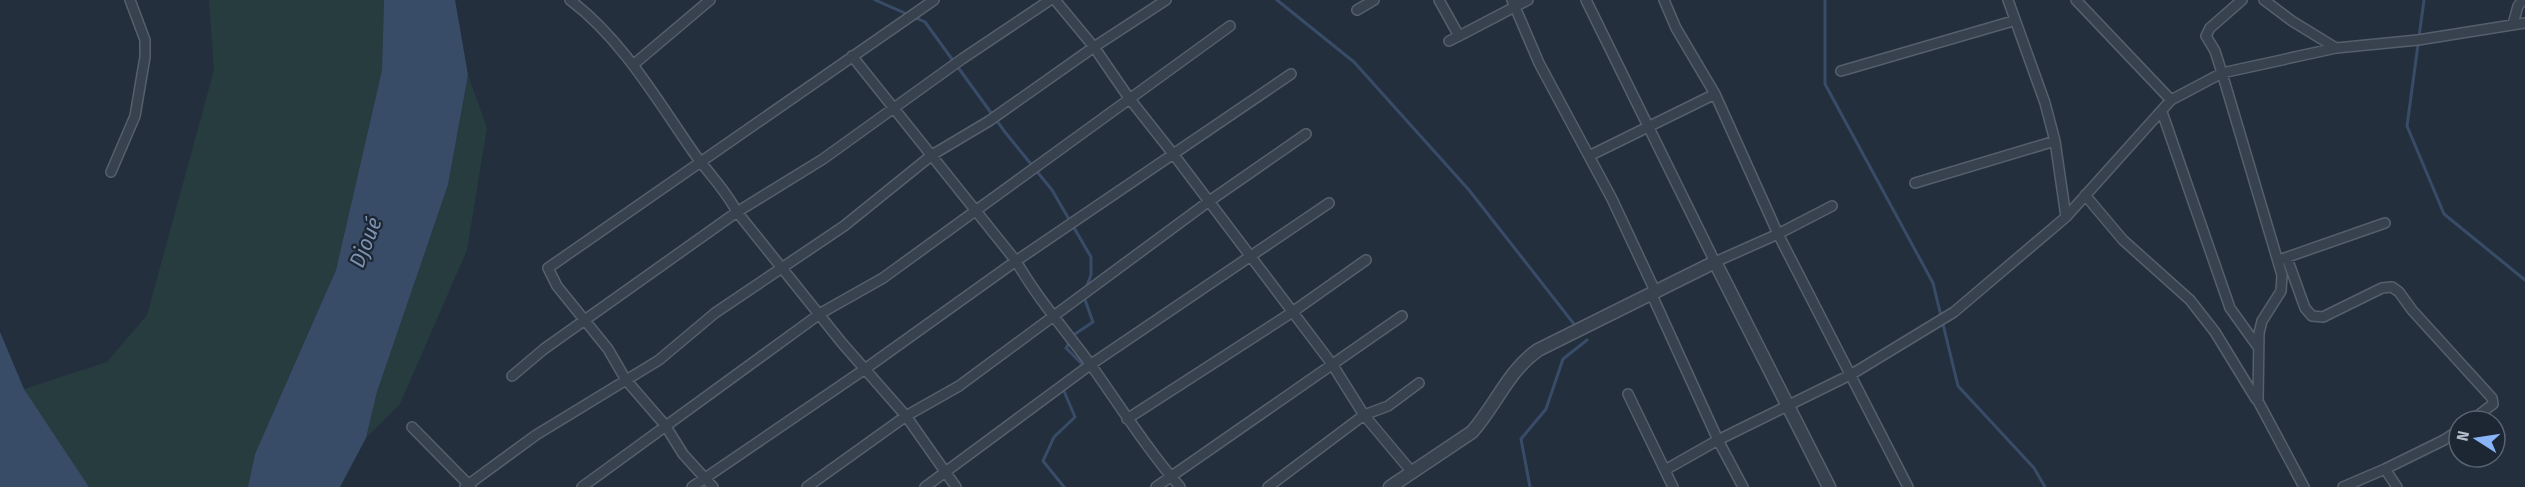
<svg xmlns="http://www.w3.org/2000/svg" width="2525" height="487" viewBox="0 0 2525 487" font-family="'Fira Sans Condensed',sans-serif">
	<rect width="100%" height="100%" fill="#242f3e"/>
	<path fill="#263c3f" d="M209 0H384L382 70 336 270 255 454 248 487H89L24 389 107 362 147 315 214 70Z
		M468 75 487 128 467 250 400 404 366 438 377 392 448 185Z"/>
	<path fill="#394c67" d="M384 0H455L468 75 448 185 377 392 366 438 340 487H248L255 454 336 270 382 70Z
		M0 332 24 389 89 487H0Z"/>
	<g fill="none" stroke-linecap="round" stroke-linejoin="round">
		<path stroke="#394c67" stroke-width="3" d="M875 0 925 22 1005 132 1052 190 1091 257V275L1086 288
			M1277 0 1354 62 1469 190 1574 324
			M1825 0V84L1933 283 1958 386 2034 468 2045 487
			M2424 0 2407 126 2444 214 2525 280
			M1081 368 1083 365 1066 348 1075 334 1093 322 1084 297
			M1064 487 1043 461 1054 437 1075 417 1064 391 1066 387
			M1530 487 1521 439 1546 409 1563 359 1587 340"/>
		<g stroke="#565f6c" stroke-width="12">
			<path id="minor" d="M570 0C622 39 657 100 694 153 708 173 725 189 737 212L842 343 906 416 956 487
				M1055 0 1094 47 1129 98 1174 155 1332 364 1364 415 1411 471
				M1439 0 1459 36 1449 41
				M1512 0 1539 63 1612 199 1656 293
				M1586 0 1715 262 1778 234 1832 206
				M1664 0 1676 28 1715 94 1778 234 1908 487
				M2076 0 2171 100
				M2242 0 2210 28 2206 36 2215 51 2222 73 2282 275 2281 291 2262 321 2259 333 2258 401 2304 487
				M2264 0 2292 21 2336 48
				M1357 10 1374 0
				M2513 24 2518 6 2523 0
				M1459 36 1528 0
				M852 56 1016 261C1037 298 1066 331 1091 365 1120 406 1147 449 1180 487
				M633 65 710 0
				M1841 71 2013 21
				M2162 112 2230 308 2258 347
				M1589 156 1715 94
				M111 172 135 116 145 57V40L130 0
				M1915 183 2055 141
				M2085 195 2123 240 2190 300 2215 332 2256 399
				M2066 217 2171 100 2222 73 2336 48 2418 40 2525 23
				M2287 258 2305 308 2312 316 2323 317 2382 288 2392 287 2399 292 2412 310 2492 398 2493 404 2471 421
				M2282 259 2385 223
				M1652 295 1718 440 1743 487
				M512 376 544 349 737 212 823 159 962 59 1050 0
				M1628 394 1673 487
				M1127 419 1291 313 1366 260
				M412 427 471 487
				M2385 469 2444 440 2459 430
				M1665 470 1718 440 1852 374 1954 312 2066 217 2055 141 2045 103 2008 0
				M465 487 536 435 659 360 715 313 844 226 932 155 989 121 1094 47 1166 0
				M582 487 821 313 883 278 1230 26
				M692 487 865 369 1016 261 1291 74
				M713 487 683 454 665 425 626 380 608 349 557 286 548 268 934 0
				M807 487 906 416 959 386 1208 202 1306 134
				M925 487 1090 365 1329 203
				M1156 487 1402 316
				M1268 487 1364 415 1388 406 1419 383
				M2343 487 2385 469 2397 487"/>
		</g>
		<g stroke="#565f6c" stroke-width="15">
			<path id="tertiary" d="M1390 487 1472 432C1496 405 1508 371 1538 350L1715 262 1829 487"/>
		</g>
		<use href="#minor" stroke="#38414e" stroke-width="9"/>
		<use href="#tertiary" stroke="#38414e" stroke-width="12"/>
	</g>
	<g text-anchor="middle" stroke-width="4.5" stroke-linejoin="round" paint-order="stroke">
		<g font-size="22" font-style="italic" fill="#7c92b1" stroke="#1d2633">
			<text transform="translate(365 242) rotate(-68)" y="8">Djoué</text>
		</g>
	</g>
	<g transform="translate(2477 439) rotate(282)"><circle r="28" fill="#1d2633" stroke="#59626f" stroke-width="1.5"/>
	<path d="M0-4.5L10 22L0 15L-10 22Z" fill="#8ab4f8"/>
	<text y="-9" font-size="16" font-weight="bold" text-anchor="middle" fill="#b4bcc9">N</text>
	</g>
</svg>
